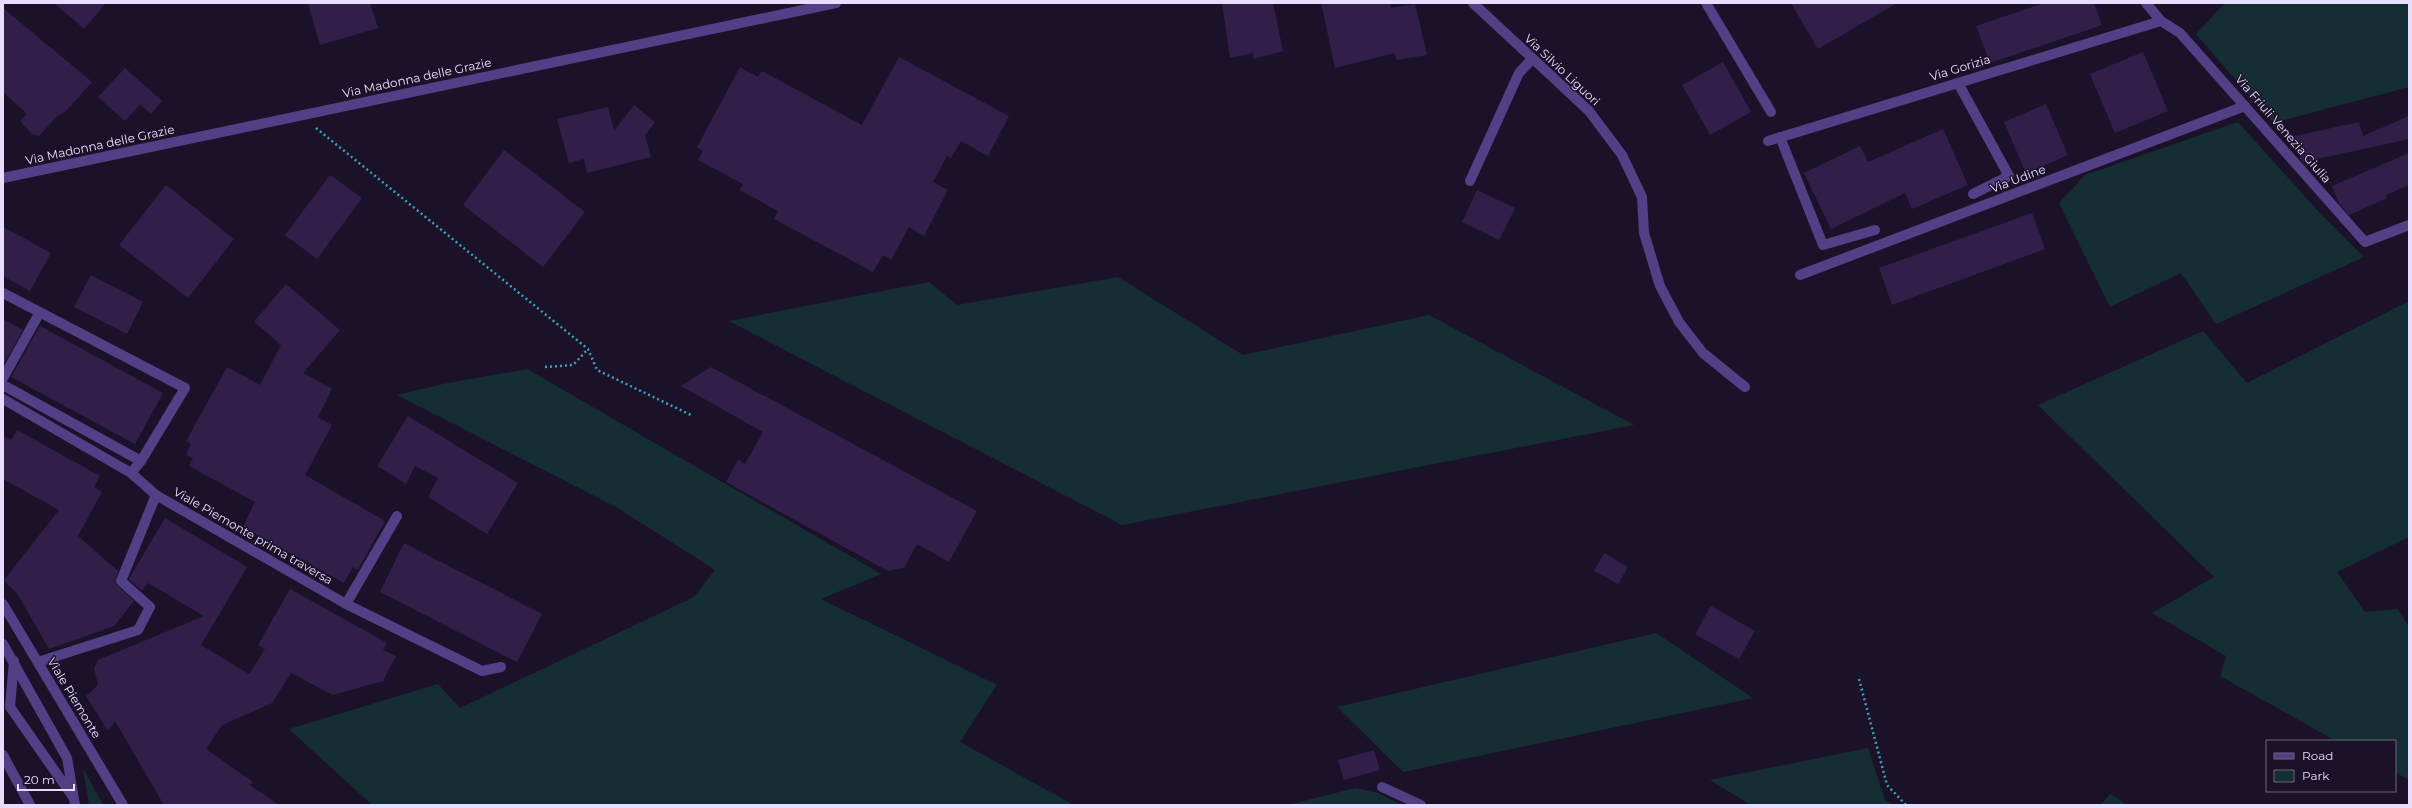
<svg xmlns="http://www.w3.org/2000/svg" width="2412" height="808" viewBox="0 0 2412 808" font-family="Montserrat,sans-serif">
	<rect width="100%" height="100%" fill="#1b122a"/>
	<path fill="#152e33" d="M2227 3H2409V87L2273 123 2196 34 2224 4Z
		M2238 122 2317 210 2364 257 2216 324 2181 273 2110 307 2059 203 2085 175Z
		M1118 277 1243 355 1429 315 1634 425 1122 525 729 321 929 282 957 305Z
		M2409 301V537L2337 572 2365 612 2398 609 2409 627V780L2395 772V741H2336L2220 676 2226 656 2152 613 2214 577 2038 405 2203 331 2247 383Z
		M527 369 881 574 821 599 997 685 960 742 1074 805H372L289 729 438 684 460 708 694 597 715 570 618 508 397 395 443 384Z
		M1656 633 1753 698 1403 772 1337 707Z
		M1868 748 1885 800 1893 805H1751L1710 780Z
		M83 768 103 805H89Z
		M1355 788 1378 793 1402 805H1288Z
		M2110 794 2127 805H2101Z"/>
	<path fill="#311f4a" d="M54 3H106L84 29Z
		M308 3H370L378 28 320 45Z
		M1222 3H1273L1283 51 1253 59V53L1230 58Z
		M1321 3H1390L1391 8 1415 4 1427 55 1397 60 1394 53 1335 68Z
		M1791 3H1897L1818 49Z
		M2044 3H2094L2102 25 1990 63 1976 26Z
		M3 8 92 82 65 112 57 116 39 136 32 134 20 121 27 114 3 92Z
		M2143 52 2168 111 2115 133 2090 74Z
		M899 57 1009 116 988 156 961 141 951 158 947 156 933 182 948 190 924 236 909 227 891 260 883 255 873 272 774 219 778 211 740 190 743 184 698 160 703 151 697 147 740 67 758 77 762 71 862 125Z
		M1723 62 1751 112 1710 135 1682 85Z
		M125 68 162 101 151 114 140 104 125 121 98 97Z
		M2046 104 2068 155 2026 173 2004 122Z
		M634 105 655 122 645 135 651 157 587 173 584 159 569 163 557 119 608 107 614 131Z
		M2409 116V139L2303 162 2300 158 2295 136 2359 122 2363 136Z
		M1943 129 1968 185 1912 209 1905 193 1831 229 1804 173 1860 146 1868 162Z
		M504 150 585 212 543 267 463 205Z
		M2409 153V185L2386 195 2387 198 2349 215 2339 203 2332 186Z
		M330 175 362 198 317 259 285 235Z
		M166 185 234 239 188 298 119 245Z
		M1477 190 1515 208 1499 240 1462 222Z
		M2032 213 2045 249 1892 305 1879 268Z
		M3 227 51 253 30 291 3 276Z
		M91 275 143 302 127 334 74 307Z
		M286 284 340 330 303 373 332 389 318 417 332 425 305 475 385 521 358 570 353 567 344 583 243 527 255 502 189 466 193 458 186 455 191 444 186 441 227 367 260 385 281 345 254 322Z
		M3 319 23 330 3 365Z
		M40 326 163 393 135 444 11 377Z
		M711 367 977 511 949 562 917 544 904 568 888 571 726 482 738 460 745 464 763 432 681 386Z
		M408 416 518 483 487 534 428 497 438 478 415 466 406 484 377 466Z
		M17 430 100 476 94 487 102 492 78 536 118 571 115 583 134 601 114 626 49 649 18 595 4 580 59 510 3 479V436L11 440Z
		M165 518 247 567 201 645 249 674 265 649 258 645 290 589 387 643 383 650 396 656 383 681 333 695 291 673 272 703 222 725 206 749 253 782 250 785 279 805H164L115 721 108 731 86 696 98 685 94 668 98 660 204 616 148 583 142 591 129 579Z
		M404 543 542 614 517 662 380 592Z
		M1604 553 1628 567 1618 584 1594 571Z
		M1711 606 1755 631 1739 659 1695 634Z
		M1374 750 1380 770 1344 780 1338 760Z"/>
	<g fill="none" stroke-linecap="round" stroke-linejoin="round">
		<path stroke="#37a3b7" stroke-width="2.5" stroke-dasharray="2 3" stroke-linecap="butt" d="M316 128 588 349 597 370 693 416
			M545 367 573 365 588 349
			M1859 679 1887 785 1906 805"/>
		<path stroke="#514086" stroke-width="10" d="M1473 3 1589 111 1622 155 1642 197 1644 233 1660 286 1679 322 1703 353 1745 387
			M1706 3 1771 112
			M2146 3 2161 21 2180 33 2365 242 2409 225
			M1958 83 2009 176 1973 194
			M1780 137 1823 245 1875 230
			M1768 141 2161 21
			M3 178 836 3
			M1470 181 1519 73 1532 59
			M1800 275 2245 106
			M3 293 185 388 141 461 131 473
			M3 378 40 312
			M3 385 141 461
			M3 399 131 473 156 495 346 604 482 671 501 667
			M3 604 123 805
			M346 604 397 516
			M3 644 67 758 75 805
			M14 661 10 707 73 797
			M38 662 138 630 150 607 121 581 156 495
			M3 755 30 805
			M1382 787 1421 805"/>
	</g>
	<g text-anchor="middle" stroke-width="3" stroke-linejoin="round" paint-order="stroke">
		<g font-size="12" fill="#e7ddfd" stroke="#1b122a">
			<text transform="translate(1960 68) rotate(-17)" y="4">Via Gorizia</text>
			<text transform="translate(1562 70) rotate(43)" y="4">Via Silvio Liguori</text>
			<text transform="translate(417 78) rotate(-12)" y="4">Via Madonna delle Grazie</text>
			<text transform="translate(2283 129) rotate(49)" y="4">Via Friuli Venezia Giulia</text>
			<text transform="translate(100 145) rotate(-12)" y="4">Via Madonna delle Grazie</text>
			<text transform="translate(2018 179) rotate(-21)" y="4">Via Udine</text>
			<text transform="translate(253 536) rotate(30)" y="4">Viale Piemonte prima traversa</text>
			<text transform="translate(74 698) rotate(59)" y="4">Viale Piemonte</text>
		</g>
	</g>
	<rect width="2412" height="808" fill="none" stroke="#e7ddfd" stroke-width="8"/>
	<rect x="2266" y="740" width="130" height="52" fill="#1b122a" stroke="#6d637e"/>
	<rect x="2274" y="753" width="20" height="6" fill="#514086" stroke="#6d637e"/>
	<text x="2302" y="760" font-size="12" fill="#e7ddfd">Road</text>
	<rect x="2274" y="770" width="20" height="12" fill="#152e33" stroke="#6d637e"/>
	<text x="2302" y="780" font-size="12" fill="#e7ddfd">Park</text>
	<path d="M18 784v6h56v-6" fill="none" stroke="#e7ddfd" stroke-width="2"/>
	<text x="24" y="784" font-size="12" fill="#e7ddfd" stroke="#1b122a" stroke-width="3" paint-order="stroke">20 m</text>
</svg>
